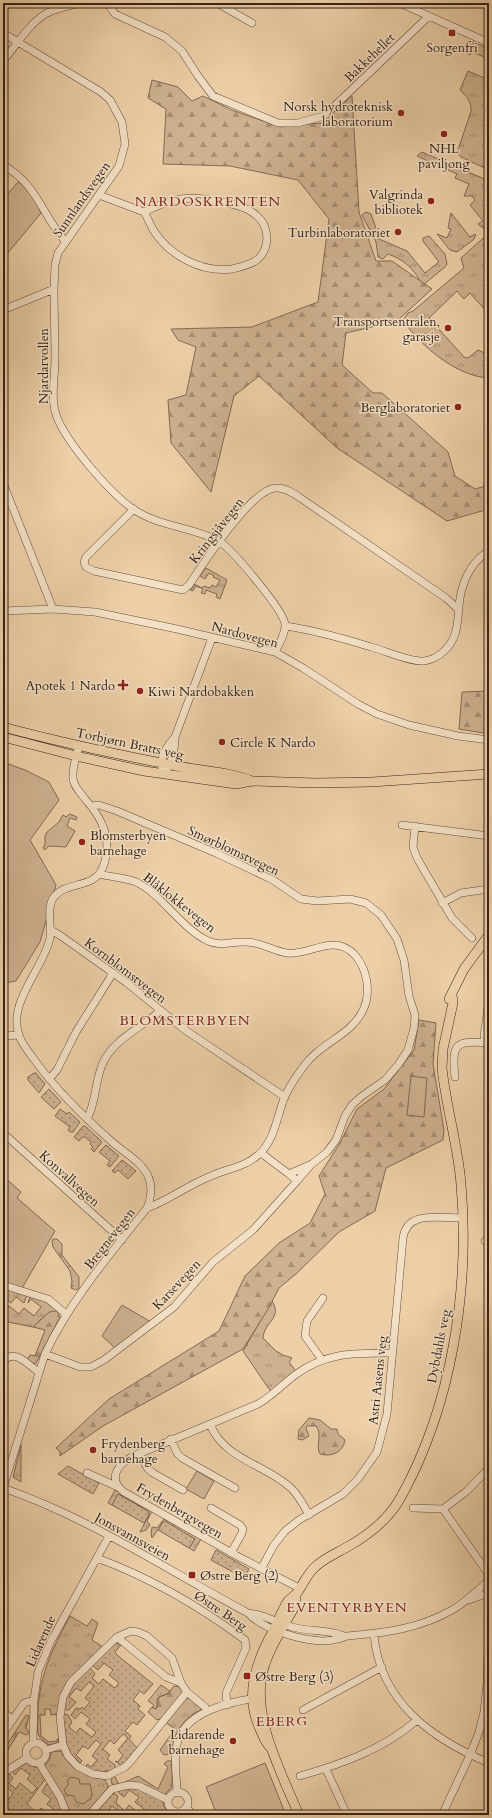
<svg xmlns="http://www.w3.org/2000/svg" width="492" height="1818" viewBox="0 0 492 1818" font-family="Cardo,serif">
	<defs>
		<pattern id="grass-tufts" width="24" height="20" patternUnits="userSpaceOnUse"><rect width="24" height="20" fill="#ceb290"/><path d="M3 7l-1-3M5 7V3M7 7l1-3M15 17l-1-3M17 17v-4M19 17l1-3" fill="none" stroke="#a89075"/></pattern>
		<pattern id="forest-firs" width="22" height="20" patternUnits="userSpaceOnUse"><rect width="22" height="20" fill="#ceb290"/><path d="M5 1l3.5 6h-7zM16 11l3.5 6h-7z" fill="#a89075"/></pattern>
		<pattern id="garden-dots" width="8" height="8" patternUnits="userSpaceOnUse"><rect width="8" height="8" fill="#ceb290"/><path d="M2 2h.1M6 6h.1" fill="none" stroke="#a89075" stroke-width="1.8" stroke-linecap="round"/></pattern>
	</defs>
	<rect width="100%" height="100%" fill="#edd0a8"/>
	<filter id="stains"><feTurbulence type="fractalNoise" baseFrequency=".005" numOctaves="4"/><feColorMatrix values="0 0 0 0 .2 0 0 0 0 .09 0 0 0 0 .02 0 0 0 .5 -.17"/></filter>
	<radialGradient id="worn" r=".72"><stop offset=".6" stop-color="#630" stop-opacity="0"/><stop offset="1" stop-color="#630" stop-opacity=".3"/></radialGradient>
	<path fill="url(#grass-tufts)" stroke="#826a54" d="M473 42 489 49V59L472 52 470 55 467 53Z
		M468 71 489 80V170L461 157 457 153 471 111C472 103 466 95 460 90Z
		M422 152 489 181 488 225 483 228 478 224 483 221 470 205 475 200 472 196H464L469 184 455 178 457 174 417 156Z
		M366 212 371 214 377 231 381 233 379 239 407 251 425 273 439 262 423 241V238L429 236 445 254 447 264 445 267 423 285C419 281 418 276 414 272 407 263 399 258 388 254L383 259 378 257 376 242 362 215Z
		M451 213 470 237 475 234 476 235 473 240 457 252 450 250 437 234 447 238 451 229 448 228Z
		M489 233V307L485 310 470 293 464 299 457 291 429 318 464 357 468 358 478 350 489 355V378C458 377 420 346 403 320L408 313 413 311 464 268 461 258Z
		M206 568 227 580 220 599 216 597 217 594 206 590 205 594 201 593 203 589 196 586 193 591 190 590V587L192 589 194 584 202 588 204 586 210 588 212 585 216 587 220 580 213 577 214 576 209 573 205 579 200 576Z
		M3 1288 27 1295 24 1303 16 1297 11 1303 3 1296Z
		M30 1296 42 1299 57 1311 41 1319 33 1327 3 1321V1312L9 1306 19 1314 24 1308 34 1316 41 1307 31 1299 28 1303Z
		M272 1301C283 1318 264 1322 263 1338L276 1351 283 1355 292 1358 289 1362 296 1371 271 1392 243 1351Z
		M21 1445V1482L13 1477Z
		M115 1490 152 1511 147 1521 150 1525 146 1530 140 1532 149 1515 148 1511 119 1494 112 1505 108 1503Z
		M164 1519 201 1539 194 1551 189 1548 195 1539 163 1522 152 1538 151 1534 152 1527 157 1528Z
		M70 1616 87 1626 92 1619 98 1623 92 1640 103 1647 73 1676 58 1716H56V1714L51 1715 50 1709H45V1715H40L41 1736 49 1742 57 1741V1739H59L58 1743 49 1745C45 1742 40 1739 38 1734 37 1730 38 1723 38 1719 37 1680 52 1649 70 1616Z
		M161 1685 170 1691C166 1696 161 1695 157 1699V1706L156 1709 152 1707 154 1705 148 1701Z
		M188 1698 194 1700 202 1709C182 1718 175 1733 171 1754L164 1755 160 1750 175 1729 165 1722 184 1699Z
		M58 1751 62 1752 69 1760 104 1779 108 1785 107 1790 87 1815H69L44 1766 49 1761 51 1752Z
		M167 1761H172V1787L164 1795 112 1784 111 1780 114 1775 119 1785 138 1776 158 1789 168 1767 164 1764Z"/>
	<path fill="url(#forest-firs)" stroke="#826a54" d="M152 80 178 87 192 101 203 96 232 110 280 127 321 123 352 96 359 212 376 261H392L432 289 397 321 346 333 342 365 373 393H382L448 452 455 476 475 489 489 485V509L447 521 337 448 259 376 234 396 211 492 171 443 168 400 186 395 196 347 178 340 171 329 252 327 318 302 329 219 298 180 230 166 163 164 166 109 148 98Z
		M489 691V734L459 729 462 692Z
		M419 1020 436 1023 433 1064 444 1130 443 1140 386 1168 375 1211 339 1232 297 1273 279 1288 268 1309 243 1349 103 1426 60 1456V1452L56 1448 109 1399 219 1331 245 1276 279 1243 310 1223 325 1194 319 1176 340 1143 357 1109 384 1089 414 1050Z
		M53 1239H57L62 1244V1255L79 1277V1288L76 1290 71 1288 72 1281 70 1271 53 1247 52 1242Z
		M57 1311 60 1317 36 1363 32 1364 27 1360 30 1355 35 1356 45 1330 33 1327 49 1312Z
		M309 1418 320 1420 331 1429H337L338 1434 345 1440C343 1453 331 1457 320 1454 315 1446 323 1435 316 1426H307L306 1428 309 1436 302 1440 298 1439 299 1430Z
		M174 1686 179 1687 183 1692 163 1718 157 1720 148 1712 152 1707 155 1709 157 1708 159 1697 168 1694Z
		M26 1715 29 1716 26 1728 29 1732 28 1734 26 1735 19 1732 3 1758V1751Z"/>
	<path fill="#ceb290" stroke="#826a54" d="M19 181 33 197 41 213 7 254H3V199Z
		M3 762 25 770 49 782 59 800 30 840 56 885 40 942 16 981 3 983Z
		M70 814 77 817 76 820 70 818 67 826 75 831 66 847 49 846 45 850 43 848 45 844V836L47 832 59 822 63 815 66 817Z
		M411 1076 427 1078 424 1117 407 1115Z
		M3 1176 21 1192 17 1198 55 1231 21 1290 3 1285Z
		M122 1305 151 1322 115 1348 102 1336Z
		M197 1471 214 1481 204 1499 186 1489Z
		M265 1763 286 1815H217L206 1787Z
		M71 1777 79 1779 80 1784H90L92 1795 90 1800H88L84 1804 76 1802 74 1796 67 1795 64 1790 68 1785V1779Z"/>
	<path fill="url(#garden-dots)" stroke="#826a54" d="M34 1073H36L45 1084 39 1093 28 1080V1077Z
		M49 1089 61 1102 54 1109 41 1097Z
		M60 1109 67 1114 69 1112 80 1122 73 1132H70L68 1130 70 1127 55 1116Z
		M83 1126H85L102 1142 94 1152 91 1149 93 1147 90 1144 91 1142 85 1137H82L79 1141 74 1137Z
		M106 1145 119 1156 110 1167 107 1165 110 1161 99 1152Z
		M122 1160 136 1171 128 1179 118 1170 115 1173 112 1171Z
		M68 1466 99 1483 93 1494 58 1474Z
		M118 1494 148 1511 149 1515 144 1523 112 1505Z
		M165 1521 195 1539 189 1548 158 1530 163 1522Z
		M216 1550 249 1569 244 1578 211 1560Z
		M116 1643 121 1645 115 1652 117 1655 153 1684 144 1694 140 1691 133 1700 140 1706 138 1709 145 1715 137 1725 133 1722 125 1731 131 1736 129 1739 138 1749 122 1766 115 1761 118 1762 123 1755 118 1750 128 1738 123 1734 114 1744 110 1740 103 1749 110 1755 107 1759 115 1765V1769L100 1773 86 1769 87 1764 91 1767 97 1760 92 1756 101 1744 96 1740 88 1749 83 1746 76 1755 82 1761 80 1763 74 1757 73 1758 67 1749 63 1716 65 1714 68 1715 72 1722 69 1727 76 1733 80 1728 92 1737 96 1732 86 1724 90 1719 81 1712 75 1719 71 1715 76 1708 80 1709 82 1707 84 1709 90 1702 85 1698 94 1686 89 1682 81 1691 76 1688 69 1697 76 1702 69 1710H66L63 1706 71 1685 90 1668 95 1674 92 1678 99 1684 103 1679 115 1688 119 1683 109 1675 113 1670 104 1663 98 1670 93 1666V1663Z
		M25 1762 34 1767 39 1768 45 1779 27 1804 37 1813 41 1808 50 1815H4L9 1809 4 1805 13 1793 8 1788 3 1794V1775L10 1774 13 1778 9 1783 16 1789 20 1783 32 1793 37 1788 27 1779 30 1775 21 1768 15 1775 12 1771Z
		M49 1784 61 1803 65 1815H55L57 1812 47 1804 51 1799 42 1792 46 1785Z
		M134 1787 163 1801 164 1807 171 1815H114L117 1810 112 1806 105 1815 99 1812 97 1815H92L112 1794H115L118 1796 116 1803 125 1811 129 1805 141 1815 145 1810 135 1802 139 1797 129 1790 124 1797 119 1793V1791Z"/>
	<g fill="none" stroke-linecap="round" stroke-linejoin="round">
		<g stroke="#644e3d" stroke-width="8">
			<path id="minor" d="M107 3 115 14 165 37 182 51 198 76 213 96 278 123H298L324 116 429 16
				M217 3 252 23
				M400 3 489 43
				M3 33 101 92 110 100 122 122 125 144 119 166 58 253 55 265 54 289 3 310
				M3 61C16 46 29 23 47 13 58 8 69 6 80 3
				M3 165C39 186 40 213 66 242
				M99 195 144 212C148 218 150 225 154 231 170 256 202 273 232 269 240 267 251 265 258 259 270 248 270 227 257 216 250 209 237 205 227 203 192 195 176 196 144 212
				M54 289C54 313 55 336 55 359 55 380 49 402 59 422 71 447 109 492 133 509 157 526 191 527 217 540 231 547 283 610 285 624 286 633 279 644 275 652
				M3 483 53 609
				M134 509 86 557 84 562 86 567 94 571 183 590 189 585C203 564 251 489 276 488 285 487 295 494 302 499L446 598 458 609
				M3 611 53 609 95 612 177 629 275 652 303 668 358 704 377 714 409 725 458 736 489 740
				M285 626C315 630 342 638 371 647 386 651 410 662 424 661 431 660 439 656 443 652 462 636 456 614 461 593 465 576 474 560 489 551
				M162 767C160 756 168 744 175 737
				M163 774C172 764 175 751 175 737L212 638
				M91 806 99 805 117 811 216 853 273 880 301 899 317 901 350 899 366 903 381 915 397 939 404 960 409 996 415 1015 414 1028 408 1050 398 1065 385 1080 362 1096 352 1105 345 1116 336 1140 327 1152 312 1164 289 1174 261 1153
				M402 825 489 836
				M415 826 413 847 417 858 452 918 472 938
				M100 874C112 878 126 877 138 883 164 897 181 928 208 941 222 947 232 941 246 942 261 942 273 951 287 953 311 956 333 932 355 955 367 969 371 991 364 1008 353 1035 321 1042 304 1066 297 1075 290 1086 285 1096 277 1115 275 1141 258 1155 245 1167 226 1169 211 1176 188 1185 169 1200 147 1208
				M442 903 461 893 489 889
				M51 930 61 936 127 983 185 1030 285 1097
				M3 1036 19 1035
				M485 1043 484 1036 489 1001
				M455 1077C451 1043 456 1040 489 1043
				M49 1079 57 1070 76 1032 113 973
				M87 1119C96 1103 95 1082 102 1065 112 1040 141 1028 160 1011
				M3 1133 122 1240
				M297 1181 310 1166
				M485 1241 489 1244
				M3 1285 48 1299 66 1314
				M45 1354 80 1367H91L104 1360 174 1307 213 1262 253 1230 297 1181 289 1174
				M322 1360 305 1336 307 1321 323 1298
				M3 1361C16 1348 27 1365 39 1372
				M210 1424C224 1460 266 1464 292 1489 299 1496 304 1506 309 1515
				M171 1439 177 1453 182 1458 235 1488
				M139 1453 148 1469 153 1473 183 1490
				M87 1473 118 1487
				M3 1488 45 1354C70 1301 110 1254 147 1208 151 1198 153 1187 148 1176 141 1161 123 1152 111 1141 84 1117 58 1092 36 1062 31 1055 25 1048 21 1040 4 1004 43 971 50 938 52 926 46 907 54 897 67 880 94 890 103 867 113 840 103 819 85 799 81 793 73 786 73 778 72 768 76 756 79 746
				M3 1488C90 1518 167 1570 248 1613 264 1631 315 1646 338 1639 341 1639 343 1637 347 1636 384 1633 419 1629 452 1610 465 1603 474 1593 485 1584
				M211 1508 240 1525 243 1529 242 1533 231 1553
				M413 1508 443 1509 467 1491 489 1468
				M443 1509 489 1575
				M97 1558C151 1578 199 1606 245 1640L246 1648 226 1693 227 1705
				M261 1569 274 1545 285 1531 299 1520 343 1494 358 1479 377 1452 387 1414 403 1238C407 1209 442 1219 463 1218
				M299 1588 239 1557 124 1492C106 1478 119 1462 136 1455L258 1404C272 1396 282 1385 295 1375 326 1352 355 1353 392 1353
				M469 1600 488 1593
				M248 1613C264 1614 277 1623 292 1627 310 1632 328 1629 344 1636
				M374 1635C380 1702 432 1739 489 1763
				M117 1637 131 1631 138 1632 147 1636 172 1658 181 1683
				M187 1692 130 1762 125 1767 107 1776 93 1774 77 1766 68 1756 63 1745 60 1717 63 1697 71 1682 117 1637 166 1677 181 1683 187 1692 205 1707 207 1711
				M303 1710 382 1667
				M3 1712 12 1719
				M3 1734 24 1703 34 1700
				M26 1753a10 10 0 1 1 20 0a10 10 0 1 1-20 0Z
				M33 1743 34 1700 38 1672 51 1641 109 1536
				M46 1750 63 1745
				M39 1763 60 1797 67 1815
				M326 1769 347 1815
				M3 1773 27 1758
				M300 1776C342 1764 384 1749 417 1720
				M168 1802a10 10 0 1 1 20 0a10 10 0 1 1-20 0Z
				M177 1793C177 1777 173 1759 177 1744 184 1712 229 1702 257 1698
				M186 1807 193 1815
				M89 1815 112 1789 129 1785 139 1786 168 1800
				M442 1815 470 1755 479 1732 484 1712 487 1684 489 1617"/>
		</g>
		<g stroke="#362219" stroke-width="10">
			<path id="major" d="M3 727C59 742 115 754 172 765 199 771 227 771 252 781
				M3 737 76 756 144 771 236 784 252 781 316 783 372 782 489 774
				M449 999 464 969 489 935
				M296 1594V1604C285 1624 272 1643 265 1664 248 1711 281 1772 299 1815
				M271 1748C265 1743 263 1736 260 1729 244 1695 256 1662 273 1631 278 1621 282 1610 288 1601 291 1598 294 1596 297 1593 303 1585 306 1576 314 1568 324 1558 337 1553 349 1546 370 1534 389 1519 401 1497 452 1405 470 1288 461 1184 458 1145 446 1107 442 1068L443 1049 453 1003 452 995"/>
		</g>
		<use href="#minor" stroke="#f3e0c6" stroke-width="7"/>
		<use href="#major" stroke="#edd0a8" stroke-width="9"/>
	</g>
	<g fill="#8f2418" stroke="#f3e0c6" stroke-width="1.5">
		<rect x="448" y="29" width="8" height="8" rx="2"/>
		<circle cx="401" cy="113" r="4"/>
		<circle cx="444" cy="134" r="4"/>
		<circle cx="431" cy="201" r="4"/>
		<circle cx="398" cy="232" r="4"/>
		<circle cx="448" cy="328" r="4"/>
		<circle cx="458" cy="407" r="4"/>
		<path d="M121 679h4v4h4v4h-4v4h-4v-4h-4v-4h4z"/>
		<circle cx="140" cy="691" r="4"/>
		<circle cx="222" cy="742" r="4"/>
		<circle cx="82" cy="842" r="4"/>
		<circle cx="93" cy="1450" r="4"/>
		<rect x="188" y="1571" width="8" height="8" rx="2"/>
		<rect x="243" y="1672" width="8" height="8" rx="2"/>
		<circle cx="233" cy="1741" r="4"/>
	</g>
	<g text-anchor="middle" stroke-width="3" stroke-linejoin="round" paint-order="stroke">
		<g font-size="13" fill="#362219" stroke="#f3e0c6" text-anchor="end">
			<text x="452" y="52" text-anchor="middle">Sorgenfri</text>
			<text x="393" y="111">Norsk hydroteknisk<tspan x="393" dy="15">laboratorium</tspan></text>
			<text x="444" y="153" text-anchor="middle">NHL<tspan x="444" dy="15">paviljong</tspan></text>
			<text x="423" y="199">Valgrinda<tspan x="423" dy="15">bibliotek</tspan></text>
			<text x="390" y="237">Turbinlaboratoriet</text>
			<text x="440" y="326">Transportsentralen,<tspan x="440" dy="15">garasje</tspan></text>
			<text x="450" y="412">Berglaboratoriet</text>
			<text x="115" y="690">Apotek 1 Nardo</text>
			<text x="148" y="696" text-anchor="start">Kiwi Nardobakken</text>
			<text x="230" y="747" text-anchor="start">Circle K Nardo</text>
			<text x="90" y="840" text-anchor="start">Blomsterbyen<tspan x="90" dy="15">barnehage</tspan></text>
			<text x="101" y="1448" text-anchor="start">Frydenberg<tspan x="101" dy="15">barnehage</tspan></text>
			<text x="200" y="1580" text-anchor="start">Østre Berg (2)</text>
			<text x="255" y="1681" text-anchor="start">Østre Berg (3)</text>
			<text x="225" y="1739">Lidarende<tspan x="225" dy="15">barnehage</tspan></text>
		</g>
		<g font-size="13" fill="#362219" stroke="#f3e0c6">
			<text transform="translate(369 57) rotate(-44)" y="5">Bakkehellet</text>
			<text transform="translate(81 199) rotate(-55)" y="5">Sunnlandsvegen</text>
			<text transform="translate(43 366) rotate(-90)" y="5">Njardarvollen</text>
			<text transform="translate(216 530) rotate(-52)" y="5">Kringsjåvegen</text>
			<text transform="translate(245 634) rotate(15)" y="5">Nardovegen</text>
			<text transform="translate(130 743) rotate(12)" y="5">Torbjørn Bratts veg</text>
			<text transform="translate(234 850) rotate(25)" y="5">Smørblomstvegen</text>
			<text transform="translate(180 902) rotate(38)" y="5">Blåklokkevegen</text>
			<text transform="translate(126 970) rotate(37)" y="5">Kornblomstvegen</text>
			<text transform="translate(70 1178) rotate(42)" y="5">Konvallvegen</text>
			<text transform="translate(109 1238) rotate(-52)" y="5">Bregnevegen</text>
			<text transform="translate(176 1284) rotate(-47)" y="5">Karsevegen</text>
			<text transform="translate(438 1346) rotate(-79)" y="5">Dybdahls veg</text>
			<text transform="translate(377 1380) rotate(-84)" y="5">Astri Aasens veg</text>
			<text transform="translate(180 1510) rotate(30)" y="5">Frydenbergvegen</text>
			<text transform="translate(133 1536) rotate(29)" y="5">Jonsvannsveien</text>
			<text transform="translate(221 1610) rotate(34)" y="5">Østre Berg</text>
			<text transform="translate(40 1641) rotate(-66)" y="5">Lidarende</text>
		</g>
		<g font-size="14" letter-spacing="1" fill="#7a1f14" stroke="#f3e0c6">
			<text x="208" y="206">NARDOSKRENTEN</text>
			<text x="185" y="1025">BLOMSTERBYEN</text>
			<text x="347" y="1612">EVENTYRBYEN</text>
			<text x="282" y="1726">EBERG</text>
		</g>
	</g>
	<rect width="492" height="1818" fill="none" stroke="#edd0a8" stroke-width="16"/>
	<rect x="4" y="4" width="484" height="1810" fill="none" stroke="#362219" stroke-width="2"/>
	<rect x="8" y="8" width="476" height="1802" fill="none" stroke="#362219"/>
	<rect width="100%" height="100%" filter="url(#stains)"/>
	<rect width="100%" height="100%" fill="url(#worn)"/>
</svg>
